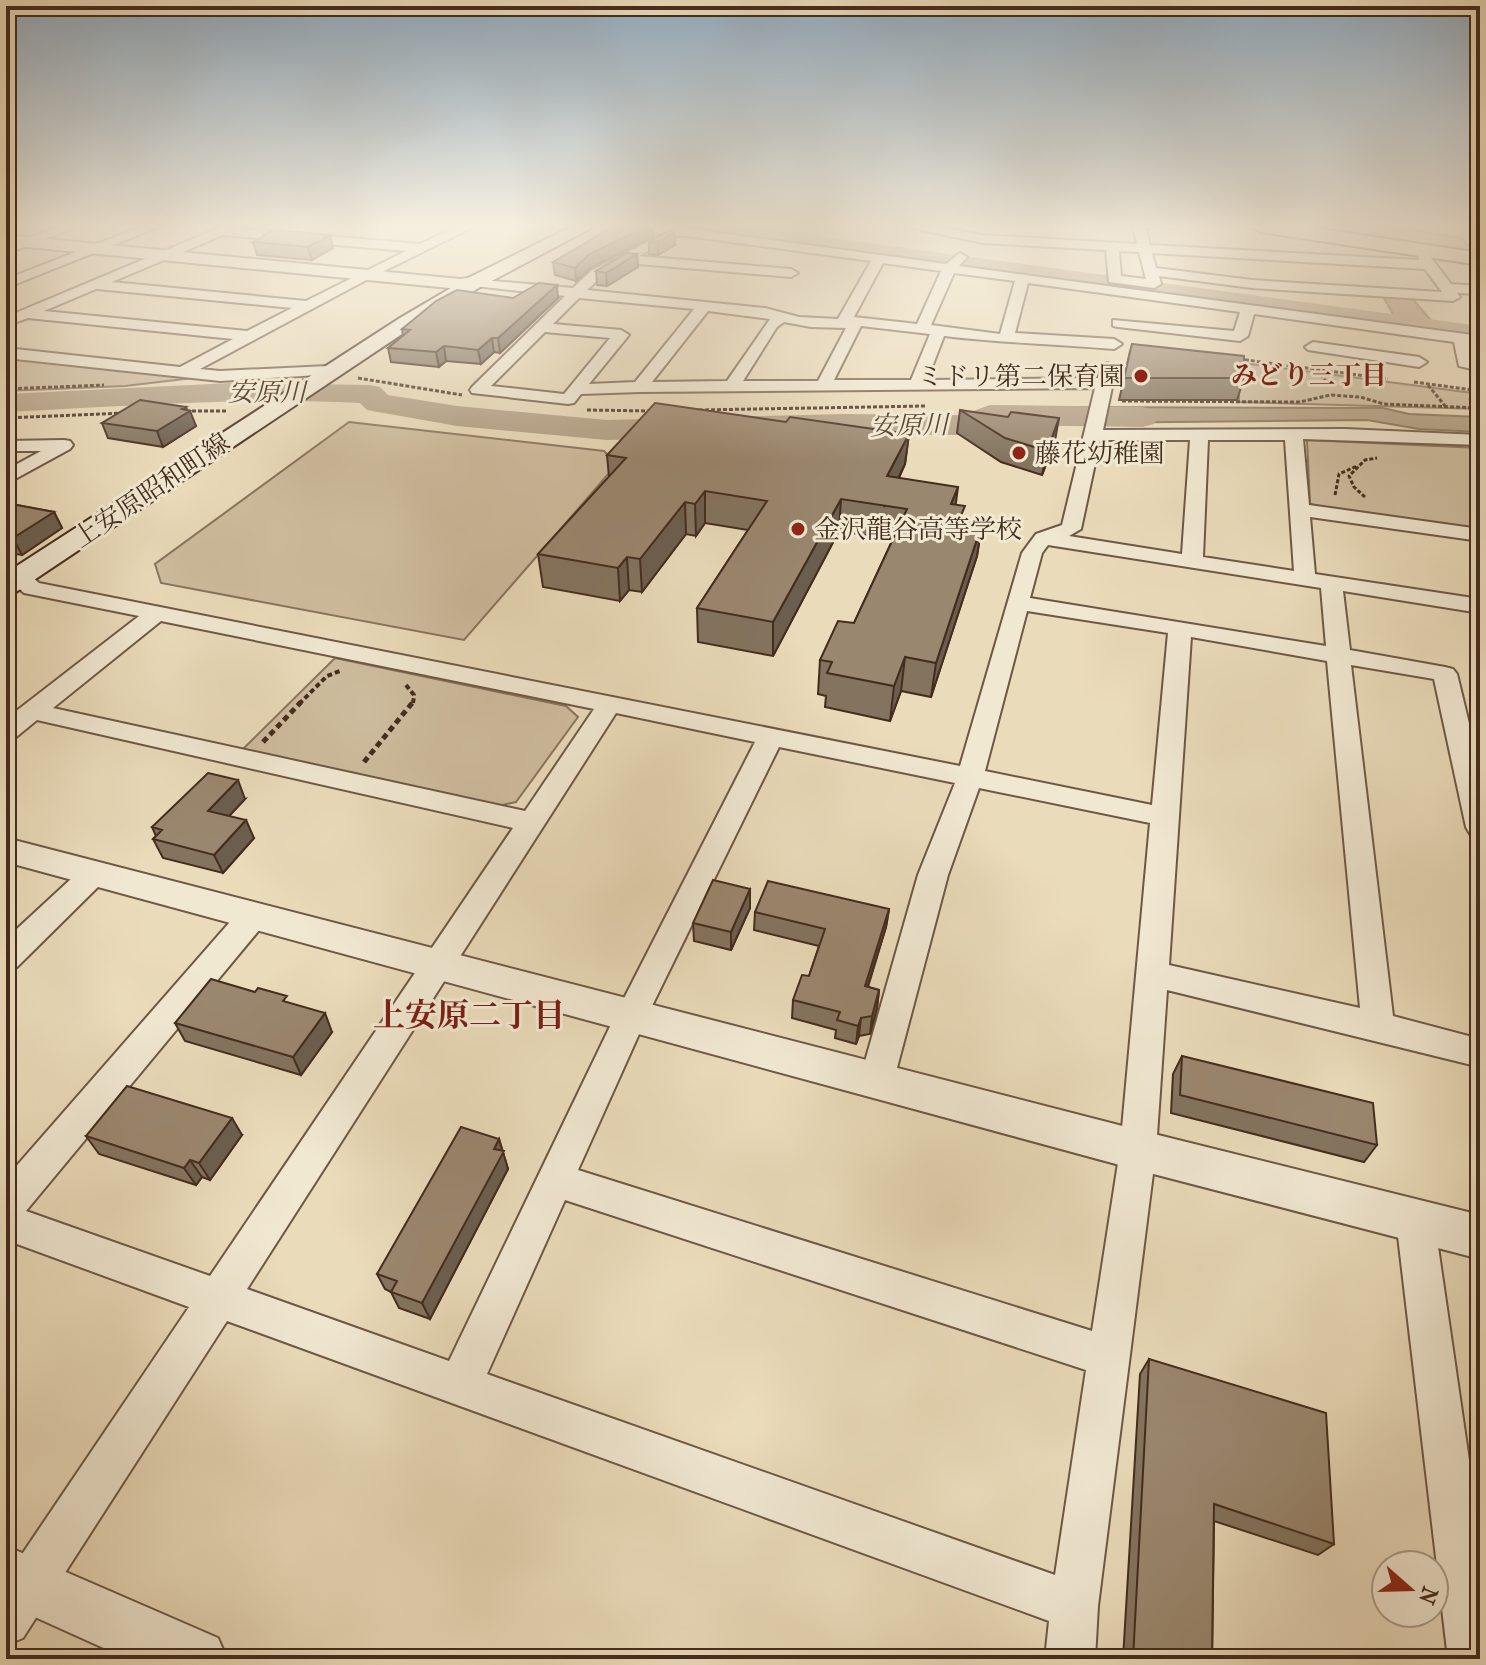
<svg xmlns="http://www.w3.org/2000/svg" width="1486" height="1665" viewBox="0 0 1486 1665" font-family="'IM FELL French Canon','Noto Serif JP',serif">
	<rect width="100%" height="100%" fill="#eadbba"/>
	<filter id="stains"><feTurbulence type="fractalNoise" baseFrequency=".0025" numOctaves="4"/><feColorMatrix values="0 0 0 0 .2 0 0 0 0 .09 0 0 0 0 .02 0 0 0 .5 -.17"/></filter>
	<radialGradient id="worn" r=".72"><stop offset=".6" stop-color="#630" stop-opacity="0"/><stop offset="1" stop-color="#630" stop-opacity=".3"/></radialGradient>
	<path fill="#cebd9f" stroke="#89745e" stroke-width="2" d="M1285 226H1385L1456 237 1463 239 1467 245 1479 246 1480 250 1470 249 1473 255Z
		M1135 349 1480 394V409L1239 402V378L1127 365 1130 350Z
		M6 357 193 378 125 386 6 391Z
		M349 422 604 451 617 464 464 640 161 583 155 564Z
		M1307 440 1480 448V532L1318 508 1310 503Z
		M335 658 566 706 578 717 516 802 498 806 243 749Z"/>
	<path fill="#b2a085" stroke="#86725c" stroke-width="2" d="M1382 295 1411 297 1434 324 1396 319Z
		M1073 407 1383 408 1409 414 1480 417V432L1419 429 1367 420 1076 423 1069 421Z"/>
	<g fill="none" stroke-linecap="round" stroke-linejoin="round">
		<path fill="#b2a085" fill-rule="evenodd" d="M679 226H744L1480 326V342L690 233Z
			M232 383 369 385 380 387 388 395 457 406 607 420 845 414 962 415 990 405 1143 407 1154 410 1159 417 1154 424 1143 427 995 425 967 435 845 434 607 440 457 426 378 412 367 410 360 403C242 397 124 406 6 412V394Z"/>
		<g stroke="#6e5845" stroke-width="4">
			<path id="minor" d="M60 226H79L6 254V246Z
				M143 226H161L6 288V279Z
				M458 226H475L370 278 200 369 220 371 328 366 336 371 334 374 220 381 6 358V348L180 367 233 339 28 318 6 326V317L221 227 420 244ZM223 235 406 251 306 301 112 282ZM96 289H97L292 308 247 331 44 311Z
				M902 226H932L983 235 1137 244 1133 226H1145L1150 245 1419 260 1417 251 1423 247 1428 248 1429 255 1451 284 1480 286V294L1457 293 1460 297 1453 301 1252 288 1159 276 1161 284 1154 288 1109 282 1106 250 983 243ZM1119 251 1139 252 1146 279 1121 276ZM1152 253 1425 269 1442 292 1252 280 1156 268Z
				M677 227 946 264 960 253 967 257 959 266 1480 336V346L1470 344 1472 360 1480 361V371L1459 366 1454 342 1254 314 1248 336 1240 341 1118 327 1113 326V320L1234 331 1240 312 1028 283 1015 333 1114 339 1122 344 1114 349C1057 344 1001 343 944 336L927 380 1098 378 1102 365 1108 363 1116 368 1103 430 1345 429 1480 435V445L1303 439 1309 505 1480 529V541L1310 517 1315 574 1480 599V613L1343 591 1350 650 1445 667 1453 669 1457 674 1480 769V837L1470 834 1466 827 1434 679 1351 665 1393 1016 1480 1039V1067L1167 990 1156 1150 1098 1606 1095 1659H1045L1049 1621 227 1321 23 1638 6 1645V1578L189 1307 6 1240V1178L243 907 254 904 265 907 269 915 265 923 26 1211 210 1276 513 828 37 720 15 738 6 740V719L139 616 24 593 12 582 6 581V569L27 572 39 583 960 766 1022 553 1036 534 1062 525 1095 388 640 392 581 394 574 403 568 404 472 393 470 390 472 387 565 296 475 286 470 285V279L573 288 591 271ZM679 235 871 261 838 319 799 317 765 308 587 290 601 277 626 263 791 277 798 273 791 269 639 256ZM883 263 941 271 917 324 854 317ZM954 273 1015 281 1000 334 931 325ZM579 298 694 309 635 382 589 384 629 335 621 330 553 324ZM708 311 770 319 727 381 652 382ZM784 322 811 327 846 328 818 381H743L777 327ZM861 326 930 334 911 380H834ZM545 332 610 338 564 394 491 386ZM1100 440H1190L1182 554 1069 536 1081 529ZM1208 440H1285L1294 571 1203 557ZM1048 545 1321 588 1326 646 1030 598 1042 553ZM1027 611 1168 633 1152 805 985 771ZM161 621 594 709 525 811 53 708ZM1191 637 1327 661 1360 1008 1169 965ZM616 713 755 742 616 1014 449 1361 247 1289ZM779 747 955 783 918 875 860 1079 865 1089 877 1094 889 1089 894 1079 948 875 979 788 1150 823 1120 1150 1092 1331 578 1170 648 1014ZM565 1200 1086 1370 1055 1575 487 1374Z
				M1313 342 1419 357 1427 362 1419 367 1308 350 1305 347Z
				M64 440 70 441 73 445 70 449 6 484V470L41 451H6V441Z
				M95 863 105 866 110 873 105 880 17 967 6 970V939L85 866Z
				M1415 1201 1428 1206 1434 1219 1480 1536V1659H1448L1396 1219 1402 1206Z"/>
		</g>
		<g stroke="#6e5845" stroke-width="4">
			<path id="tertiary" d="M6 235 460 279 475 277 483 282 481 286 460 289 6 245Z
				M6 838 1138 1130 1480 1215V1259L1138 1170 6 862Z
				M6 1546 218 1638 227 1659H128L6 1604Z"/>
		</g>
		<g stroke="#442c1e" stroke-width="4">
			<path id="secondary" d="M573 226H595L482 286 414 326 16 592 6 595V573L400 318 468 278Z"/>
		</g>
		<g stroke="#442c1e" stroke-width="4">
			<path id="primary" d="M1251 226H1302L1480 253V265L1260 232Z"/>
		</g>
		<path stroke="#442c1e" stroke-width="3" stroke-dasharray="4 2" stroke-linecap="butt" d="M1239 359 1388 379
			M1317 369 1329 386
			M358 378 462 395
			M1414 382 1480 391
			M1428 385 1446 407
			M6 389 104 385
			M1469 398 1480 404
			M1469 398H1480
			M1122 401 1300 402 1330 395 1360 397 1384 404 1480 408
			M587 410 653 411
			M699 410 925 406
			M186 411H228
			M6 418 124 413
			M1335 495 1339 474 1357 466
			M1365 497 1354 487 1349 476 1365 460 1377 458"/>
		<path stroke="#442c1e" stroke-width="4" stroke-dasharray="5 3" stroke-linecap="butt" d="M406 685 414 695 413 704
			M299 704 327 676 340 671"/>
		<path stroke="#442c1e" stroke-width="5" stroke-dasharray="6 4" stroke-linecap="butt" d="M263 742 301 702
			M364 762 413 702"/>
		<use href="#minor" fill="#f1e8d2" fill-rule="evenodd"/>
		<use href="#tertiary" fill="#f1e8d2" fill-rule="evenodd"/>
		<use href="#secondary" fill="#f1e8d2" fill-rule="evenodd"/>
		<use href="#primary" fill="#eadbba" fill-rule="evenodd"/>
	</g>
	<path fill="#84745f" stroke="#442c1e" stroke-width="2" d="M263 235H330L333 248 312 260 257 255 253 242 264 237Z
		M654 236 590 268 576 281 555 275 553 262Z
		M649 241 675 245 658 255 649 254Z
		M637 254 638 267 607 286 597 285 596 271Z
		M513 298H558L500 353 494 352 481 364 446 361 439 367 391 362 388 348 403 336 402 329Z
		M1132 344 1244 378 1237 400H1119Z
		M187 410 196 426 163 447 108 438 102 423Z
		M960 410 1055 441 1042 475 1001 462 957 433Z
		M786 422 909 434 905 464 899 478 956 505 963 521 982 524 977 556 931 697 901 691 890 721 825 707 826 696 818 694 820 660 854 623 893 539 839 531 773 656 698 642 697 608 748 530 705 523 696 536 686 534 642 592 629 590 620 601 543 587 538 554 609 477 607 455Z
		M6 503 54 512 62 528 22 555 9 553 6 555Z
		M245 799 229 816 254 838 223 873 163 858 153 839 156 836 152 827Z
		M750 889V908L731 950 694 941 693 923Z
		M889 909 886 927 868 987 879 990 877 1008 870 1034 859 1036 856 1044 835 1038 836 1030 792 1018 793 1000 809 976 819 946 754 930 755 912Z
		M255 992 291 1004 332 1032 301 1075 185 1041 175 1023Z
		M1182 1056 1377 1145 1364 1162 1171 1113 1173 1074Z
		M242 1135 210 1180 202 1177 196 1185 99 1154 86 1136Z
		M499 1139 508 1169 430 1319 399 1308 391 1292 385 1289 377 1274Z
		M1149 1359 1334 1544 1318 1555 1214 1521 1212 1659H1123L1140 1374Z"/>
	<path fill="#6c5e4e" stroke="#442c1e" stroke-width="2" d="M647 226H653L654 236 590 268 576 281 575 268 588 255Z
		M674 232 675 245 658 255V242Z
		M330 235 333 248 312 260 308 247Z
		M637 254 638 267 607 286 606 273Z
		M557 285 558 298 500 353 498 338Z
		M492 338 494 352 481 364 478 350Z
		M444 346 446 361 439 367 436 352Z
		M186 407 188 412 190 411 196 426 163 447 157 431Z
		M1059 418 1055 441 1042 475 1047 451Z
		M909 434 905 464 884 507 887 476Z
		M958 487 954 518 951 504Z
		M705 491V523L696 536 695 504Z
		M841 499 839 531 773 656V622Z
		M685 502 686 534 642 592 640 559Z
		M54 512 62 528 22 555 13 538Z
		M982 524 977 556 931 697 936 663Z
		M627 557 629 590 620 601 618 568Z
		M905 657 901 691 890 721 894 686Z
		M238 780 245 799 216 830 208 811Z
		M246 820 254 838 223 873 214 855Z
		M750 889V908L731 950V932Z
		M889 909 886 927 862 1004 865 986Z
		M879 990 877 1008 870 1034 872 1016Z
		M325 1013 332 1032 301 1075 293 1057Z
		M861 1018 859 1036 856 1044 858 1026Z
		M232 1118 242 1135 210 1180 199 1163Z
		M499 1139 508 1169 430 1319 422 1303Z
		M190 1160 202 1177 196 1185 184 1168Z
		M6 1252 12 1258 6 1265Z"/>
	<path fill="#9a876f" stroke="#442c1e" stroke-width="2" d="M614 226H647L588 255 575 268 553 262Z
		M273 230 330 235 308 247 253 242 266 235H263Z
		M670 230 674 232 658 242 649 241Z
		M626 253 637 254 606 273 596 271Z
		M539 283 557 285 498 338H492L478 350 444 346 436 352 388 348 410 330 402 329 436 301 457 290 513 298Z
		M1132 344 1244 356V378H1124Z
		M140 400 186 407 182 409 190 411 157 431 102 423Z
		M655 403 786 422 790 417 909 434 887 476 958 487 951 504 965 506 959 520 982 524 936 663 905 657 894 686 827 673 832 662 820 660 838 621 854 623 907 509 841 499 773 622 697 608 767 501 705 491 695 504 685 502 640 559 627 557 618 568 538 554 626 458 607 455Z
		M960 410 1008 417 1011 412 1059 418 1047 451 1005 438Z
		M6 503 54 512 13 538 6 537Z
		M208 773 238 780 208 811 246 820 214 855 153 839 162 830 152 827Z
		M713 880 750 889 731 932 693 923Z
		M768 881 889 909 865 986 879 990 872 1016 861 1018 858 1026 837 1020 840 1012 793 1000 802 975 809 976 825 929 755 912Z
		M211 979 255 992 258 988 287 996 283 1001 325 1013 293 1057 175 1023Z
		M1182 1056 1373 1103 1377 1145 1180 1095Z
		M127 1086 232 1118 199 1163 190 1160 184 1168 86 1136Z
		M461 1127 499 1139 494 1149 504 1151 422 1303 391 1292 397 1281 377 1274Z
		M1149 1359 1326 1413 1334 1544 1214 1504 1212 1659H1133Z"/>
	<linearGradient id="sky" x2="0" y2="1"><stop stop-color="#92acc0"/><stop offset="0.49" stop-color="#f6efe0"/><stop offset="1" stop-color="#f6efe0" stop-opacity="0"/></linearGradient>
	<rect width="1486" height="460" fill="url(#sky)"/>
	<g fill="#8f2418" stroke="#f1e8d2" stroke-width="3">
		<circle cx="1141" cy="376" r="8"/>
		<circle cx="1019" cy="453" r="8"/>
		<circle cx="798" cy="529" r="8"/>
	</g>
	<g text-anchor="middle" stroke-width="6" stroke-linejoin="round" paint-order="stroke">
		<g font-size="26" font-weight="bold" fill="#7a1f14" stroke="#f1e8d2">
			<text x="1309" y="384">みどり三丁目</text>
		</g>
		<g font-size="26" fill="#442c1e" stroke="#f1e8d2" text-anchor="start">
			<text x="1125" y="385" text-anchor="end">ミドリ第二保育園</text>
			<text x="1035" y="462">藤花幼稚園</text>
			<text x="814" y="538">金沢龍谷高等学校</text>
		</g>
		<g font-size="26" font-style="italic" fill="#604938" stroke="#f1e8d2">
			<text x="267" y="401">安原川</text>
			<text transform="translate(909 425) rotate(-1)" y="9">安原川</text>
		</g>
		<g font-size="26" fill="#442c1e" stroke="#f1e8d2">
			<text transform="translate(151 490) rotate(-34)" y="9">上安原昭和町線</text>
		</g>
		<g font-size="32" font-weight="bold" fill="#7a1f14" stroke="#f1e8d2">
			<text x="469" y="1026">上安原二丁目</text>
		</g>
	</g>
	<rect width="1486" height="1665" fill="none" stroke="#eadbba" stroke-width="32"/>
	<rect x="8" y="8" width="1470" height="1649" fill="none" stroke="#442c1e" stroke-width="4"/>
	<rect x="16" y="16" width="1454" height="1633" fill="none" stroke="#442c1e" stroke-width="2"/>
	<g transform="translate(1410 1589) rotate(110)"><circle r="38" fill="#f1e8d2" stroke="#ac9d8a" stroke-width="2"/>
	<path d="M0-6L14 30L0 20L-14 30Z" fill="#8f2418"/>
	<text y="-12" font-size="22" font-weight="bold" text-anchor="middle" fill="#442c1e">N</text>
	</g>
	<rect width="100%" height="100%" filter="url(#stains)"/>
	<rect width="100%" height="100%" fill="url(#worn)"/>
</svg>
